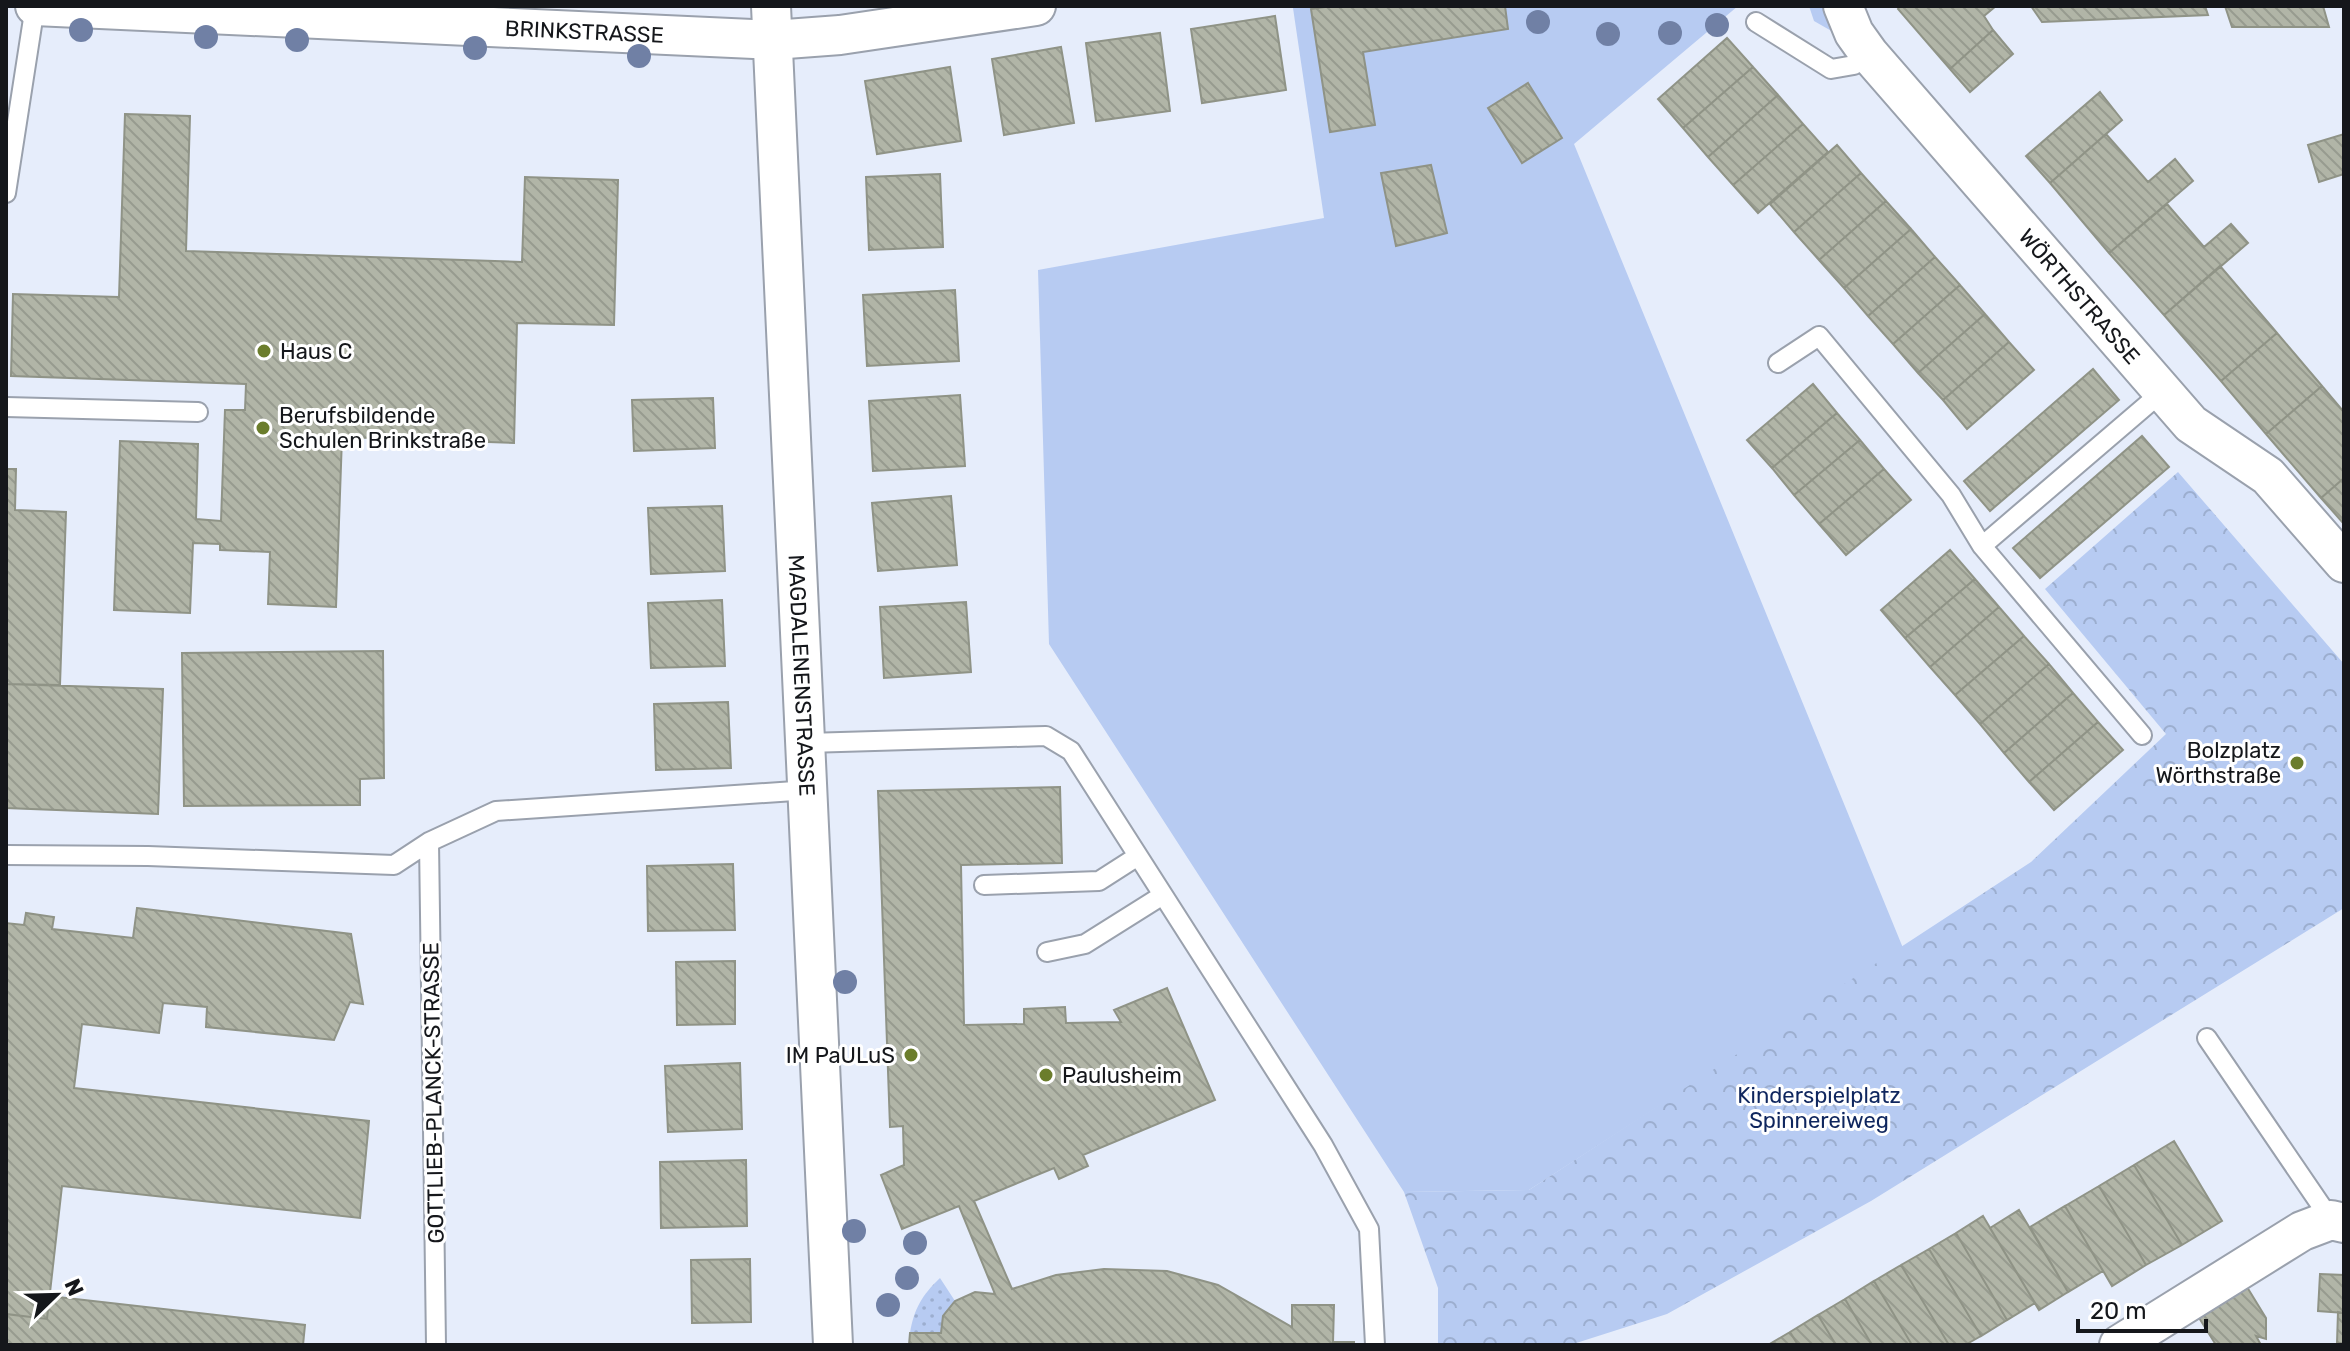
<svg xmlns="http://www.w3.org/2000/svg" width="2350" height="1351" viewBox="0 0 2350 1351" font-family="Rubik,sans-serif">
	<defs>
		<pattern id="park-crowns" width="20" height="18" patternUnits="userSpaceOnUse" patternTransform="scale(2)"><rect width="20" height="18" fill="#b7cbf2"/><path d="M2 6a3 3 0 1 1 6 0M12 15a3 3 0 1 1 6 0" fill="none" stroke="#9caecf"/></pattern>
		<pattern id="garden-dots" width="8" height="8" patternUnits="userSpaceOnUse" patternTransform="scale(2)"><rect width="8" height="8" fill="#b7cbf2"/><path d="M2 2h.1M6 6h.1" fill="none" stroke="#9caecf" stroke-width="1.8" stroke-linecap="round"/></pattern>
		<pattern id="building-back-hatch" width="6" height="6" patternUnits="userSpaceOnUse" patternTransform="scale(2)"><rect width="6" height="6" fill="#b1b5a7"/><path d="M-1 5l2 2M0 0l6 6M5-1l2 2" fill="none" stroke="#979b8f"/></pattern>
	</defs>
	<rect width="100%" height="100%" fill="#e6edfb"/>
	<path fill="#b7cbf2" d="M1308 6H1738L1574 144 1903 948 1529 1190 1404 1192 1049 644 1038 270 1324 218 1293 8Z
		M1809 6H1828L1842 37 1814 21Z"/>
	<path fill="url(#park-crowns)" d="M2178 472 2344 664V908L1871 1201 1667 1314 1570 1345H1438V1288L1404 1192 1529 1190 2031 862 2166 734 2045 589Z"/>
	<path fill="url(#garden-dots)" d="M940 1278 955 1301 943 1316 941 1333H910C914 1309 922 1295 940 1278Z"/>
	<path fill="url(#building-back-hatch)" stroke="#8f9386" stroke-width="2" d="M1332 6H1505L1508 29 1363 52 1375 125 1330 132 1311 9Z
		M1900 6H1996L1984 16 1993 30 1950 69 1898 9Z
		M2031 6H2205L2208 15 2042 22Z
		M2225 6H2323L2329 27H2232Z
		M1275 16 1286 90 1202 103 1191 29Z
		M1993 30 2013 54 1970 92 1950 69Z
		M1160 33 1170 111 1096 121 1086 43Z
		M1727 38 1753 67 1683 128 1658 99Z
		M1061 47 1074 123 1004 135 992 59Z
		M950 67 961 141 877 154 865 81Z
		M1753 67 1778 95 1708 157 1683 128Z
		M1528 83 1562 138 1522 163 1488 108Z
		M2100 92 2122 120 2050 183 2026 156Z
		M1778 95 1803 124 1733 185 1708 157Z
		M125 114 190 116 186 251 522 262 525 177 618 180 614 325 517 323 514 443 342 437 336 607 268 604 270 552 220 550V544L193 543 190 613 114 610 120 441 198 444 196 519 221 521 225 410H245L246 384 11 376 13 294 119 297Z
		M1803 124 1828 152 1758 213 1733 185Z
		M2106 134 2148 182 2175 159 2193 181 2109 253 2050 183Z
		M2344 134V174L2319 182 2308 145Z
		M1837 145 1861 173 1794 232 1770 204Z
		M1431 165 1447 233 1396 246 1381 173Z
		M1861 173 1886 201 1819 260 1794 232Z
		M940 174 943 247 869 250 866 177Z
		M1886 201 1911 229 1844 288 1819 260Z
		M2167 204 2204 247 2231 224 2248 243 2164 315 2109 253Z
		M1911 229 1935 257 1868 316 1844 288Z
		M1935 257 1960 285 1893 344 1868 316Z
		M2220 266 2277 333 2221 381 2164 315Z
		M1960 285 1985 314 1918 373 1893 344Z
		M955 290 959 361 867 366 863 295Z
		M1985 314 2009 342 1943 400 1918 373Z
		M2277 333 2322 386 2266 434 2221 381Z
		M2009 342 2034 370 1967 429 1943 400Z
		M2093 369 2119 400 1990 511 1964 481Z
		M1813 384 1837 413 1772 468 1747 440Z
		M2322 386 2344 412V478L2321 498 2266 434Z
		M960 395 965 466 873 471 869 401Z
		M713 398 715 448 634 451 632 400Z
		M1837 413 1860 440 1794 495 1772 468Z
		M2142 436 2169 467 2040 578 2013 548Z
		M1860 440 1884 469 1819 524 1794 495Z
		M6 469H16L15 510 66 512 60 685 6 684Z
		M1884 469 1911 500 1846 555 1819 524Z
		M2344 478V524L2321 498Z
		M951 496 957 565 878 571 872 503Z
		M722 506 725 571 651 574 648 508Z
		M1950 550 1975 579 1905 638 1881 610Z
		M1975 579 1999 607 1930 667 1905 638Z
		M722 600 725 666 651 668 648 603Z
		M966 602 971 672 884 678 880 607Z
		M1999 607 2024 636 1955 695 1930 667Z
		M2024 636 2049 664 1980 724 1955 695Z
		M383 651 384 778 360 779V805L184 806 182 653Z
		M2049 664 2073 693 2004 753 1980 724Z
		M6 684 163 689 158 814 6 808Z
		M2073 693 2098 722 2029 782 2004 753Z
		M728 702 731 768 656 770 654 704Z
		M2098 722 2123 750 2054 810 2029 782Z
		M1060 787 1062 863 961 865 964 1025 1024 1024V1009L1065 1007 1066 1023 1121 1022 1114 1010 1167 988 1215 1100 1083 1155 1088 1166 1059 1179 1054 1168 974 1201 1012 1289 1056 1275 1104 1269 1167 1271 1218 1285 1292 1327V1305H1334L1333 1342H1354V1345H909L910 1333H941L943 1316 955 1301 975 1292 995 1294 959 1206 902 1229 881 1175 904 1165 903 1126 890 1127 878 791Z
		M733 864 735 930 648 931 647 866Z
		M137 908 351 934 363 1004 350 1002 334 1040 206 1027 207 1007 163 1003 159 1033 82 1024 74 1088 369 1121 360 1218 62 1186 47 1319 6 1314V923L24 925 26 913 54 917 52 929 133 938Z
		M735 961V1024L677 1025 676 962Z
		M740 1063 742 1129 668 1132 665 1066Z
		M2174 1141 2222 1221 2182 1245 2134 1165Z
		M746 1160 747 1226 661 1228 660 1162Z
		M2134 1165 2182 1245 2146 1265 2099 1186Z
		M2099 1186 2146 1265 2112 1286 2065 1206Z
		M2065 1206 2103 1271 2068 1292 2030 1227Z
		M2019 1210 2068 1292 2039 1310 1990 1228Z
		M1983 1216 2035 1303 2007 1320 1956 1233Z
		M1956 1233 2007 1320 1981 1336 1929 1249Z
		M1929 1249 1981 1336 1965 1345H1949L1901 1265Z
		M750 1259 751 1322 692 1323 691 1260Z
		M1901 1265 1949 1345H1912L1874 1281Z
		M2320 1274 2344 1275V1313L2318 1311Z
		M1874 1281 1912 1345H1872L1845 1299Z
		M2247 1287 2266 1318V1339L2256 1336 2261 1345H2216L2196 1313Z
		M49 1296 305 1325 303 1345H6V1314L47 1319Z
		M1845 1299 1872 1345H1836L1818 1315Z
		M2338 1312 2344 1313V1343H2337Z
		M1818 1315 1836 1345H1798L1790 1332Z
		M1790 1332 1798 1345H1768Z"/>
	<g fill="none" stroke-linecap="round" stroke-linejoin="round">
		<g stroke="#9aa1ad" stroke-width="22">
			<path id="lane" d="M1756 22 1831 69 1854 65 1869 54
				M6 193 35 6
				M1778 363 1819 336 1951 495 1982 546 2142 735
				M6 407 198 412
				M1982 546 2162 392
				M807 743 1046 736 1071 751 1323 1145 1369 1229 1375 1345
				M429 842 436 1345
				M6 855 148 856 394 865 429 842 496 811 809 790
				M984 885 1099 881 1138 856
				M1047 952 1085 944 1163 895
				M2207 1038 2331 1220"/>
		</g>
		<g stroke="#9aa1ad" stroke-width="42">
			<g id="street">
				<path id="s1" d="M35 6 773 40 840 35 1036 6"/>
				<path id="s2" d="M771 6 833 1345"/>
				<path id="s3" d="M1843 6 1854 33 1869 54 2191 424 2268 476 2344 563"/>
				<path d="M2119 1345 2302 1231 2331 1220 2344 1223"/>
			</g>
		</g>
		<use href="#lane" stroke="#fff" stroke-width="18"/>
		<use href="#street" stroke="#fff" stroke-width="38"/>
	</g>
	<g fill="#7080a5">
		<circle cx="1538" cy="22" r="12"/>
		<circle cx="1717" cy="25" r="12"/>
		<circle cx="81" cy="30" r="12"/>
		<circle cx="1670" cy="33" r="12"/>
		<circle cx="1608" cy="34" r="12"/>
		<circle cx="206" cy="37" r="12"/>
		<circle cx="297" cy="40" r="12"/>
		<circle cx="475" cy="48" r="12"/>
		<circle cx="639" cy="56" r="12"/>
		<circle cx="845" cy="982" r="12"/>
		<circle cx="854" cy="1231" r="12"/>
		<circle cx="915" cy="1243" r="12"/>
		<circle cx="907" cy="1278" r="12"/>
		<circle cx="888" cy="1305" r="12"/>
	</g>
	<g fill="#6b7d2c" stroke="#fff" stroke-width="3">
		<circle cx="264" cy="351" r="8"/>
		<circle cx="263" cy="428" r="8"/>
		<circle cx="2297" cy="763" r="8"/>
		<circle cx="911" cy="1055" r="8"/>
		<circle cx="1046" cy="1075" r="8"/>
	</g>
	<g text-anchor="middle" stroke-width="6" stroke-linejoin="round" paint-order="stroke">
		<g font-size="22" fill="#15171b" stroke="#fff">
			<text dy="8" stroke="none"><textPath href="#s1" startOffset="550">BRINKSTRASSE</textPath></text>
			<text dy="8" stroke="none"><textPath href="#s3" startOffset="376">WÖRTHSTRASSE</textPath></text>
			<text dy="8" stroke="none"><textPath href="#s2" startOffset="670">MAGDALENENSTRASSE</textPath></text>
			<text transform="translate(433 1093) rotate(-91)" y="8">GOTTLIEB-PLANCK-STRASSE</text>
		</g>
		<g font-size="22" fill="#15171b" stroke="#fff" text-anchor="start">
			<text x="280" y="359">Haus C</text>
			<text x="279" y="423">Berufsbildende<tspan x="279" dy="25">Schulen Brinkstraße</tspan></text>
			<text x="2281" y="758" text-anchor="end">Bolzplatz<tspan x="2281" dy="25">Wörthstraße</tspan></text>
			<text x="895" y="1063" text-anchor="end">IM PaULuS</text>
			<text x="1062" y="1083">Paulusheim</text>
		</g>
		<g font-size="22" fill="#0f265e" stroke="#fff">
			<text x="1819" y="1103">Kinderspielplatz<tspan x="1819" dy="25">Spinnereiweg</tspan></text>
		</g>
	</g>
	<rect width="2350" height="1351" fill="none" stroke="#15171b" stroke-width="16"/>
	<g transform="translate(56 1295) rotate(67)" stroke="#ffffff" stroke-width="6" paint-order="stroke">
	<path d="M0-6L14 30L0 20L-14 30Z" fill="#15171b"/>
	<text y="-12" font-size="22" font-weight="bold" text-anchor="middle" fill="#15171b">N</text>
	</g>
	<path d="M2078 1319v12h128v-12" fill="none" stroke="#15171b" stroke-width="4"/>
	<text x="2090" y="1319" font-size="24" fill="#15171b" stroke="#ffffff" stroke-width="6" paint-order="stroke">20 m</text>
</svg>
